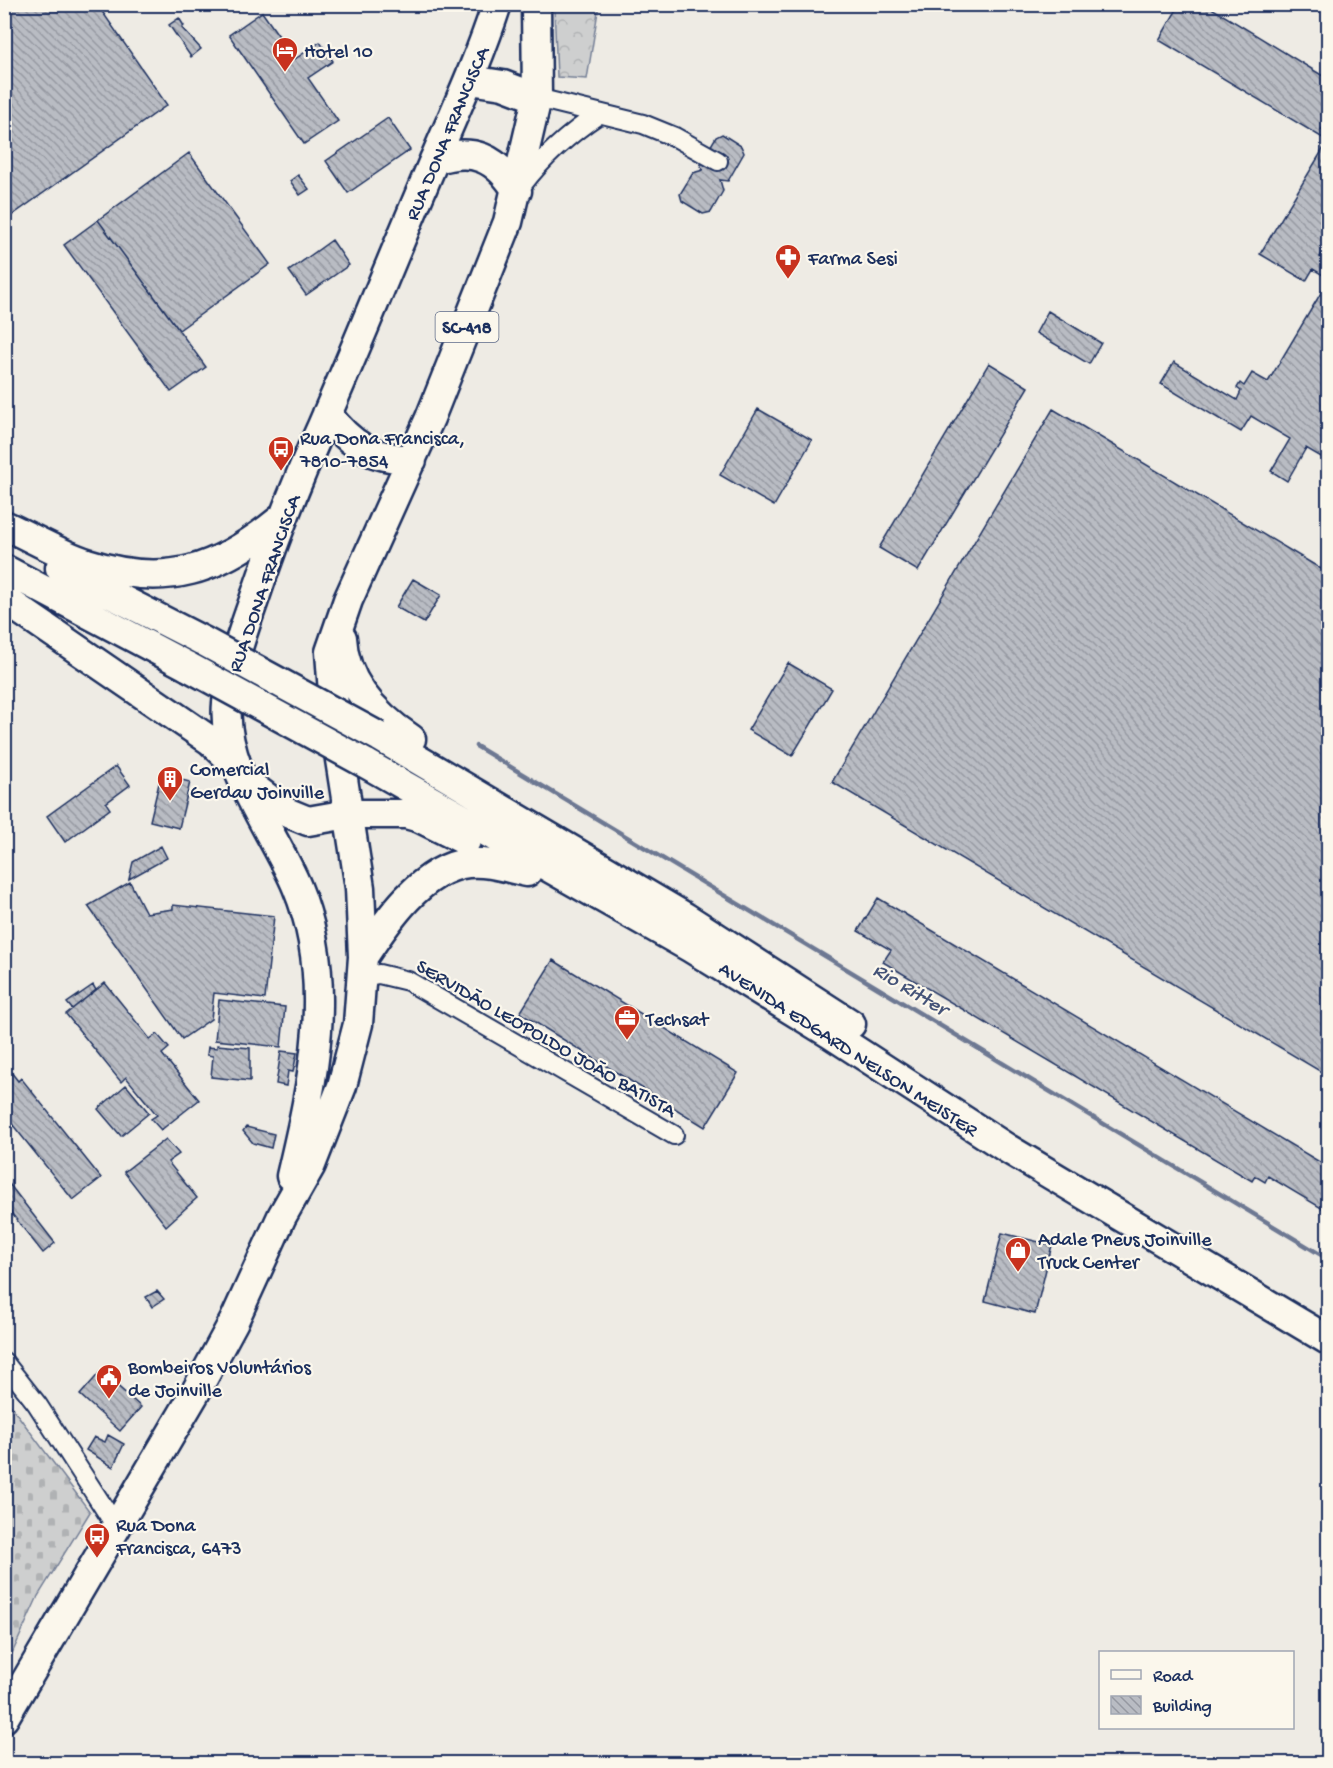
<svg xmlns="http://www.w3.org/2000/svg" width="1333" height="1768" viewBox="0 0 1333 1768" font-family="'Gochi Hand',sans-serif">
	<defs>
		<pattern id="forest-crowns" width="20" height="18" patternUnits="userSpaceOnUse" patternTransform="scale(1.5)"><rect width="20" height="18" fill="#cecfcf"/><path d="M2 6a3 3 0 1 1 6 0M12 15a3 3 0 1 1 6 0" fill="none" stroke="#b0b2b4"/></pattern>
		<pattern id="cemetery-stones" width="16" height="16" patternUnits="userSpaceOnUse" patternTransform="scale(1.5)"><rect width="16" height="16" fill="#cecfcf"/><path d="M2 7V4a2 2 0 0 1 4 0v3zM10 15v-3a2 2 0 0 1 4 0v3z" fill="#b0b2b4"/></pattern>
		<pattern id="building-back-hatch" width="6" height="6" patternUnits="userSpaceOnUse" patternTransform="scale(1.5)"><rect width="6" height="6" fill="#b9bcc3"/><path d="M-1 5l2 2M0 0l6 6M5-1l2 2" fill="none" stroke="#9699a2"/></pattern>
	</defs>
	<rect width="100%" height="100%" fill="#eeebe4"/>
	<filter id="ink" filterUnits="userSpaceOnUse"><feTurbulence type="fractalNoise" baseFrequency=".0167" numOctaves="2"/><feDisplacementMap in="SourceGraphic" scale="12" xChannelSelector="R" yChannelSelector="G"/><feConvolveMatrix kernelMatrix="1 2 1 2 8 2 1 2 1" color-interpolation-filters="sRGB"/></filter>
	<g filter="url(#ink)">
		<path fill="url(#forest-crowns)" stroke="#747f96" stroke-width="1.5" d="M554 5H599L587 79 557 77Z"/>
		<path fill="url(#cemetery-stones)" stroke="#747f96" stroke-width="1.5" d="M5 1398 90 1512 38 1596 5 1669Z"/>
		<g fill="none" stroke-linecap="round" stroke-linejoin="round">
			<path stroke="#6d7892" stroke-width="4.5" d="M476 746 1328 1259"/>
		</g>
		<path fill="url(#building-back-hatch)" stroke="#1b2f5e" stroke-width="1.5" d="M4 4H97L167 105 4 221Z
			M1180 4H1205L1328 79V118L1321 130 1328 135V243L1320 257 1328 262V278L1313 269 1306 281 1260 254 1328 141 1159 40Z
			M262 12 295 59 320 42 333 61 308 78 338 121 304 144 229 35Z
			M179 18 184 26 182 28 201 49 191 57 169 25Z
			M388 118 410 150 348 193 326 161Z
			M722 134 741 146 744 153 728 181 720 180 723 191 711 212 703 214 682 201 680 194 693 173 703 170 700 164 716 137Z
			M189 153 270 264 179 330 98 220Z
			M298 175 309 189 300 195 290 181Z
			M98 220 206 367 171 392 64 245Z
			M332 240 349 265 306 295 289 271Z
			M1328 281V461L1306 448 1287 481 1271 471 1290 439 1251 416 1241 432 1161 384 1174 362 1237 400 1241 391 1237 388 1240 383 1244 386 1252 373 1268 382Z
			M1048 311 1101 343 1089 364 1036 333Z
			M989 363 1028 387 918 571 879 548Z
			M758 409 812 440 774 506 720 475Z
			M1053 409 1328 573V1076L832 782Z
			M413 579 441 595 424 623 396 607Z
			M788 663 832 689 792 756 748 730Z
			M116 766 130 785 106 803 110 809 65 842 47 816Z
			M161 775 190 782 179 828 150 821Z
			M161 846 167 858 129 879 133 862Z
			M130 882 146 913 173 909V905L274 916 265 999 214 993 211 1019 182 1039 88 906Z
			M878 898 1328 1167V1212L1268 1176 1265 1182 1255 1176 1252 1181 883 962 891 950 858 931Z
			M553 960 738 1073 705 1127 520 1013Z
			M105 983 150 1039 157 1034 169 1048 162 1054 199 1100 161 1130 151 1119 157 1115 126 1077 121 1082 66 1014Z
			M93 985 96 990 72 1009 67 1003Z
			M219 1000 285 1007 281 1047 215 1040Z
			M217 1045 250 1048V1081L211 1077 213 1056 207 1055 208 1047 217 1048Z
			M281 1051 297 1053 293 1072 288 1071 286 1086 276 1084Z
			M4 1063 18 1081 21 1078 101 1178 73 1200 4 1114Z
			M126 1085 149 1113 121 1136 98 1109Z
			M246 1127 274 1134 271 1148 253 1143 243 1131Z
			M166 1139 179 1154 168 1162 197 1198 166 1226 124 1172Z
			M6 1180 55 1243 43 1253 4 1204Z
			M1002 1233 1052 1245 1035 1314 985 1301Z
			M157 1291 164 1299 152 1307 146 1297Z
			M101 1371 141 1407 120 1431 80 1395Z
			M108 1435 124 1444 113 1467 86 1450 94 1437 105 1442Z"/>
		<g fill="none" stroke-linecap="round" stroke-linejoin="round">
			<g stroke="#1b2f5e" stroke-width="22">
				<path id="minor" d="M537 98 643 124 675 137 718 161
					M522 185C544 156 569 134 599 114
					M362 977 379 974 408 981 674 1135
					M4 1362 37 1404 117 1528"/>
			</g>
			<g stroke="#1b2f5e" stroke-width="33">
				<path id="primary" d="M470 80 503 85 537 98
					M434 160C473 147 496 157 517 191
					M327 414C352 447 371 457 412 460
					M4 525C31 537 59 554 87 563 167 589 219 570 281 519
					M60 568 203 641
					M4 569 189 667
					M4 599 211 741 236 765
					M342 638C344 682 375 715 411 739
					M378 736 685 917 851 1024
					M365 763 691 948 829 1033 1008 1149 1328 1340
					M250 785 286 812 308 821 348 814H406L420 818 466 841
					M363 957C386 922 422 868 468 863 488 861 508 868 527 872
					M291 1176C313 1083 336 980 297 887 273 830 221 767 227 703 230 667 242 634 254 600 274 540 296 483 322 426 357 346 390 264 424 184 449 124 477 66 497 4
					M4 1718 194 1395 234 1321 282 1216 311 1165 342 1086 358 1024 363 957 360 888 336 734 330 652 348 600 430 418 508 222 537 98 536 4"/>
			</g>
			<use href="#minor" stroke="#fbf7ec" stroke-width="18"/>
			<use href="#primary" stroke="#fbf7ec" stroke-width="28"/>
			<g stroke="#1b2f5e" stroke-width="33" stroke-linecap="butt">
				<path id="primary-bridge" d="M203 641 378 736
					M189 667 365 763"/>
			</g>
			<use href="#primary-bridge" stroke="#fbf7ec" stroke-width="28"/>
		</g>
	</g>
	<defs>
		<g id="hotel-pin" transform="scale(1.35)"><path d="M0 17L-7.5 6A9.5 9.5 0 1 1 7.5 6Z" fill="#c8321e" stroke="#fbf7ec"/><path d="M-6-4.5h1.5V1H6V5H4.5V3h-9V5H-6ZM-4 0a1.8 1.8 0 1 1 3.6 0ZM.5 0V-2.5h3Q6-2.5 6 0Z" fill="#fff"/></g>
		<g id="pharmacy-pin" transform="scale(1.35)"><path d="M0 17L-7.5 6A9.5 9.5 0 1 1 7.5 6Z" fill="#c8321e" stroke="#fbf7ec"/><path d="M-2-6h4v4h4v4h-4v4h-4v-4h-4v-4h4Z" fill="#fff"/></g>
		<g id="bus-pin" transform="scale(1.35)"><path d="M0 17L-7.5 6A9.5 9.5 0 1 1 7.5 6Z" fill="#c8321e" stroke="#fbf7ec"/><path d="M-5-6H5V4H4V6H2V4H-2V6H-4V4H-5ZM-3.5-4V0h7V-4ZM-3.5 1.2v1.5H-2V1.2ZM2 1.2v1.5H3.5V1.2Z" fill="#fff"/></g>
		<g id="building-pin" transform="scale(1.35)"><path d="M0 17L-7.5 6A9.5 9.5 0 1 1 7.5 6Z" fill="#c8321e" stroke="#fbf7ec"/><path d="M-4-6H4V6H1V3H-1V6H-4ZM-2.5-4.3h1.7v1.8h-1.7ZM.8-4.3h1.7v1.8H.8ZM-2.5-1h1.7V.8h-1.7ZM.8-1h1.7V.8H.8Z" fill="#fff"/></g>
		<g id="office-pin" transform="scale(1.35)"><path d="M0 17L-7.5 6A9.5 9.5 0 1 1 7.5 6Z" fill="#c8321e" stroke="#fbf7ec"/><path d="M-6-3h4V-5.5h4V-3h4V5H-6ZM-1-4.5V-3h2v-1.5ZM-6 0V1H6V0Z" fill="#fff"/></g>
		<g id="shop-pin" transform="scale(1.35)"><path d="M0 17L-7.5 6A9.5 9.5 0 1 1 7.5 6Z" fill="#c8321e" stroke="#fbf7ec"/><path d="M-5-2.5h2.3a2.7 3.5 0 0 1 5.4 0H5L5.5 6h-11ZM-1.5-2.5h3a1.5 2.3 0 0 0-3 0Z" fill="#fff"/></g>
		<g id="civic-pin" transform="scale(1.35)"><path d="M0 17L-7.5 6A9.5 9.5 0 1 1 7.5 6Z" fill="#c8321e" stroke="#fbf7ec"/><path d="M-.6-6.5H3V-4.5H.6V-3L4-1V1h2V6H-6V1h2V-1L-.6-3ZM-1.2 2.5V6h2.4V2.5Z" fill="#fff"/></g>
	</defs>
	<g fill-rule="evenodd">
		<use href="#hotel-pin" x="285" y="50"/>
		<use href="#pharmacy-pin" x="788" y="257"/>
		<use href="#bus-pin" x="281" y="449"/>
		<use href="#building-pin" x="170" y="779"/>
		<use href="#office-pin" x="627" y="1018"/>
		<use href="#shop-pin" x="1018" y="1250"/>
		<use href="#civic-pin" x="109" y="1377"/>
		<use href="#bus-pin" x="97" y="1536"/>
	</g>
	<g text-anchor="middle" stroke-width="4.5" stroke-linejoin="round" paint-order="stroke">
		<rect fill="#fbf7ec" stroke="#5e6b89" stroke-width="1.5" x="435.5" y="312" width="63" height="30" rx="4.5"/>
		<g font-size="18" font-weight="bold" fill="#1b2f5e">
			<text x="467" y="333">SC-418</text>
		</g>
		<g font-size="20" fill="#1b2f5e" stroke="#fbf7ec" text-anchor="start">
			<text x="304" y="57">Hotel 10</text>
			<text x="808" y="264">Farma Sesi</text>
			<text x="300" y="444">Rua Dona Francisca,<tspan x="300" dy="23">7810-7854</tspan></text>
			<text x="190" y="775">Comercial<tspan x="190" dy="23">Gerdau Joinville</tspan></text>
			<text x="646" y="1025">Techsat</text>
			<text x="1038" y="1245">Adale Pneus Joinville<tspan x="1038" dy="23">Truck Center</tspan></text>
			<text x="128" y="1373">Bombeiros Voluntários<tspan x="128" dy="23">de Joinville</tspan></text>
			<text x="116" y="1531">Rua Dona<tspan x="116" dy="23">Francisca, 6473</tspan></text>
		</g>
		<g font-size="20" fill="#1b2f5e" stroke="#fbf7ec">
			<text transform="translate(446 133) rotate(-67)" y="7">RUA DONA FRANCISCA</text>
			<text transform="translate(263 583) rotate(-71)" y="7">RUA DONA FRANCISCA</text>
			<text transform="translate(547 1037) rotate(30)" y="7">SERVIDÃO LEOPOLDO JOÃO BATISTA</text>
			<text transform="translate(849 1048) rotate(33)" y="7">AVENIDA EDGARD NELSON MEISTER</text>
		</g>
		<g font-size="21" font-style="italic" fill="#445378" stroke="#fbf7ec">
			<text transform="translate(911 988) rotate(31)" y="7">Rio Ritter</text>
		</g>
	</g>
	<rect width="1333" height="1768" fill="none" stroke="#fbf7ec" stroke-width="24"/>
	<rect x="12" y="12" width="1309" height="1744" fill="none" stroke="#1b2f5e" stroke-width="2" filter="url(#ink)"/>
	<rect x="1099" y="1651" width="195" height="78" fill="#fbf7ec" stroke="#a1a7b3" stroke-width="1.5"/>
	<rect x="1111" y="1670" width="30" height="9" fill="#fbf7ec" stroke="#a1a7b3" stroke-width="1.5"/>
	<text x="1153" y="1681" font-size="18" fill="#1b2f5e">Road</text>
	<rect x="1111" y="1696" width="30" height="18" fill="url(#building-back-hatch)" stroke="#a1a7b3" stroke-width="1.5"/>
	<text x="1153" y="1711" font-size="18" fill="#1b2f5e">Building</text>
</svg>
